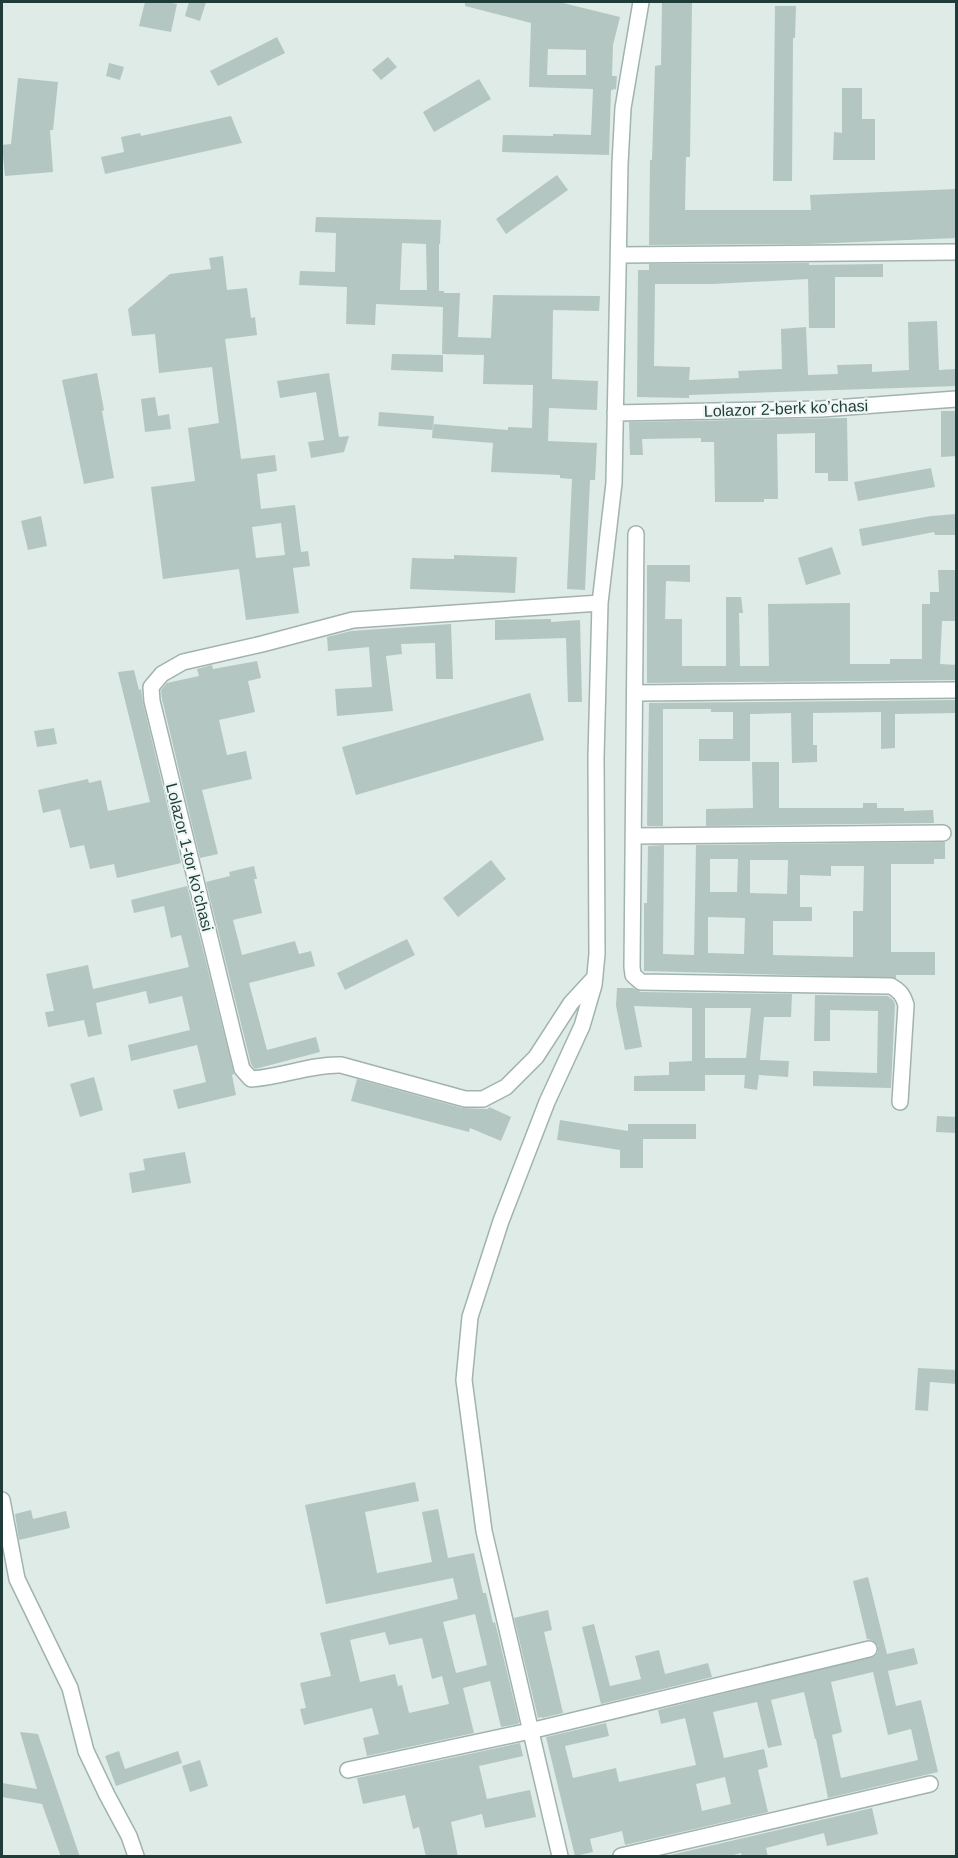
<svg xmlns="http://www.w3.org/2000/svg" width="958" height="1858" viewBox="0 0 958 1858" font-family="Arial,sans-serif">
	<rect width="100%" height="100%" fill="#deebe7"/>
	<path fill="#b4c6c1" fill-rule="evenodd" d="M145 2H166L177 4 171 32 139 26Z
		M189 2H206L200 21 185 16Z
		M465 2H559L620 17 613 45 612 76H617L616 89 611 90 609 155 502 152 503 135 553 136V134L591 135 593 89 529 87 531 23 465 6ZM548 49 586 50V75H547Z
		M662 2H692L690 157H686L685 210H811L810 195 957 189V238L809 244 649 245 650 160H652L655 66 661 65Z
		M775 6H796L795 38H793L792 181H773Z
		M277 37 285 53 218 86 210 71Z
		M388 57 397 67 381 80 372 70Z
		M109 63 124 67 120 80 106 76Z
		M18 78 58 82 53 130H50L53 172 5 176 2 145 11 144Z
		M479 79 491 99 434 132 423 112Z
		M842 88H862V119H875V160H833L834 132 842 133Z
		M231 116 242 143 105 174 101 157 124 152 121 137 140 133 141 136Z
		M557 175 568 190 506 234 496 219Z
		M316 217 441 220 440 244H439V291H444V293H460L458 337 491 338 493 295 600 296 599 311 553 310 552 379 598 381 597 410 549 408 548 441 597 443 595 480H590L585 590 567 589 572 479 560 478V475L491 472 493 443 432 438 433 424 508 430V427L532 428 533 385 483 384 484 355 442 354 443 307 376 304 375 325 346 324 347 287 299 285 300 271 335 272 336 233 315 232ZM402 243 426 244 427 290H400Z
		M223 256 227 290 247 288 251 318 255 317 257 335 225 339 241 459 275 455 277 471 257 474 261 509 295 505 301 552 308 551 310 566 293 568 299 613 246 620 239 569 163 579 151 487 195 481 188 428 219 423 212 367 159 373 155 334 132 336 128 309 170 274 211 269 209 258ZM281 523 285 555 256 558 252 527Z
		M809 263V265L883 264V277H835V328H809L808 279 713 284H655L654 366 690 367 689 380 739 378 738 371 782 369 781 329 806 327 808 375 838 374 837 365 872 364V372L909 370 908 322 937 321 939 370 957 369V386L689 395V398L637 397 638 270H649V264Z
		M392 354 443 355V372L391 370Z
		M97 373 104 410 102 411 114 478 84 484 62 380Z
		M329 373 339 437 349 436 344 452 311 458 308 442 324 440 316 392 280 398 277 381Z
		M155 397 158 416 169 414 171 429 145 432 141 399Z
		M941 411H957V456L941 457Z
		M379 412 434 416 433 430 378 426Z
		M847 418 848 481H828V473H815V433L777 434 778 499H764V502H715L714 442H701V438L642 439 643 455H630L629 422Z
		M931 468 935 487 858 501 854 482Z
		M957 514V535H935L934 532 862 546 859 529 931 516Z
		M41 516 47 546 28 550 21 521Z
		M832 547 841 574 806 585 798 558Z
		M454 555 517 557 515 593 410 589 412 558 454 559Z
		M647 565H690V582L666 581 665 619H682V666H726V597H741L743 613H739L740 666H769L768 604 850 603V664H890V659H922V604H930V592H939L938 570H957V621H942L940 664 957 665V680L647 683Z
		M551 619V622L580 620 582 702H568L566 638 495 640V620Z
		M451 624 453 679H436L435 643 401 644 402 654 386 656 393 711 337 716 335 689 372 687 369 647 328 651 327 637 351 631Z
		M257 661 261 678 248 681 255 712 219 720 227 755 246 751 252 779 202 790 218 854 200 858 162 699 161 690 167 683 199 676 197 669 212 665 213 669Z
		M134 670 139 690 141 689 143 703 181 863 117 878 114 864 90 869 84 845 70 848 60 809 43 813 38 790 88 779 89 783 101 780 108 811 150 802 118 672Z
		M530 693 544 740 356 795 342 747Z
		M957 700V713L895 714V748L881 749V712L813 713V745H817V762L792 763 791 713 750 714V761H699V739H733V712H711V709H663V826H648L647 825 649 703Z
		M54 728 57 744 37 747 34 731Z
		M752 762H779V808H863V803H877V808H904V811L933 810 934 823 706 826V809L753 808Z
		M945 842V859H934V864H891V952H935V975H896V978L644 971V903H647L648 846 664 845 663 954 694 955 696 845ZM710 859H738L737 892H710ZM750 860H788L787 894 750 893ZM831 866H864L863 911H853V957L773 955V921H812V907H800V875L831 876ZM708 917 745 918 744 954 708 953Z
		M491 860 506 879 458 917 443 898Z
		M254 866 257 879H254L262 913 233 920 242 955 295 941 299 954 311 951 315 966 249 983 267 1050 316 1037 320 1052 255 1069 251 1064 206 882 230 876 229 872Z
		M187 886 234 1074 232 1075 236 1095 178 1109 173 1090 206 1082 197 1045 131 1061 128 1045 190 1030 182 996 149 1004 146 991 96 1003 102 1034 88 1037 84 1020 48 1027 45 1012 54 1011 46 974 88 965 93 989 189 967 181 935 171 938 164 906 134 913 131 900Z
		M407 939 415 955 345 990 337 973Z
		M617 988H633L641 992 792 994 791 1017H764L760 1060 789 1061 788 1077 759 1075 757 1090 744 1088 745 1075H705V1091H634V1076L669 1075V1062L692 1061V1008L634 1006 642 1047 625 1050 616 1006ZM705 1008H751L746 1058H705Z
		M815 995 888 996 893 1000 895 1004 891 1088 813 1086V1071L877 1073 878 1011 830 1010V1041H814Z
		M94 1077 103 1110 80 1117 70 1084Z
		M357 1079 462 1108 488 1109 489 1107 511 1117 501 1141 470 1128 469 1132 351 1101Z
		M937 1116 957 1117V1133L936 1132Z
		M560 1120 628 1131V1124H696V1139H643V1168H620V1150L557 1140Z
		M185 1152 191 1183 132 1193 129 1173 145 1170 143 1159Z
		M918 1368 957 1370V1384L930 1382 928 1411 915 1410Z
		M415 1482 419 1501 365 1512 377 1573 432 1562 422 1512 438 1509 448 1558 474 1553 483 1593H486L493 1623 495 1622 519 1722 518 1724 501 1727 490 1681 463 1688 474 1733 367 1756 363 1738 379 1734 372 1708 304 1725 300 1709 306 1708 300 1683 331 1676 320 1633 458 1599 453 1578 326 1604 305 1505ZM475 1614 487 1665 456 1673 443 1622ZM385 1632 389 1645 422 1638 432 1679 442 1676 449 1704 409 1713 402 1685 398 1686 395 1674 360 1682 350 1640Z
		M31 1510 33 1519 66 1511 70 1528 19 1540 15 1514Z
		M868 1577 887 1654 914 1648 918 1664 888 1671 896 1706 921 1700 938 1772 828 1798 816 1739H815L804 1692 771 1700 782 1745 768 1748 757 1702 713 1712 724 1758 764 1749 768 1767 758 1770 768 1812 625 1845 622 1831 590 1839 593 1852 575 1856 546 1737 606 1723 609 1736 565 1746 573 1778 616 1768 619 1782 696 1765 685 1718 661 1724 658 1710 875 1656 878 1652V1646L872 1640 867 1639 853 1581ZM873 1672 888 1735 911 1729 918 1760 841 1778 832 1735 842 1732 831 1682ZM725 1777 731 1804 702 1811 696 1784Z
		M548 1610 552 1630 544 1632 563 1713 542 1718V1717L538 1718 514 1618Z
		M594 1624 610 1686 641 1679 635 1656 659 1650 665 1674 708 1663 712 1677 601 1704 582 1627Z
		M20 1732 38 1734 80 1857H61L42 1804 2 1797V1783L37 1789Z
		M520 1743 523 1756 479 1766 487 1799 530 1790 536 1817 485 1828 482 1814 451 1822 458 1857H426L419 1827 413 1829 405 1795 363 1804 357 1778Z
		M119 1751 125 1769 178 1751 182 1763 116 1786 105 1756Z
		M200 1760 208 1786 190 1792 182 1766Z
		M872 1808 878 1834 827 1846 824 1833 766 1848 768 1857H742L741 1853 726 1857H662Z"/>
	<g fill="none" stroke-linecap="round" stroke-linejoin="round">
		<g stroke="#a1b3af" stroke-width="18">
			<path id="minor" d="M619 255 956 252
				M615 413 821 409 956 399
				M636 534 632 967 633 975 641 982 891 986C900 991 903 995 906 1005L900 1102
				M635 693 956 690
				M634 836 943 833
				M595 977 571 1003 536 1057 506 1087 483 1099H465L341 1065C311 1064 282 1077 251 1079L242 1069 236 1045 152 701 151 687 162 674 183 662 262 644 353 620 600 603
				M2 1500 17 1579 70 1688 86 1751 107 1795 129 1836 136 1856
				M348 1770 530 1731 869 1649
				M560 1856 484 1531 464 1380 470 1317 501 1221 547 1102 582 1026 594 985 597 954 596 757 600 603 614 483 620 164 623 108 641 2
				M621 1856 930 1784"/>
		</g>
		<use href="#minor" stroke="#fff" stroke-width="15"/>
	</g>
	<g text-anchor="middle" stroke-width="4.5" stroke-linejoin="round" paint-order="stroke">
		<g font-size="16" fill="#1f3c38" stroke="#eff7f4">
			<text transform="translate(786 408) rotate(-2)" y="6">Lolazor 2-berk koʼchasi</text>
			<text transform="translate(190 857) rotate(76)" y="6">Lolazor 1-tor ko‘chasi</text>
		</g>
	</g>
	<rect width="958" height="1858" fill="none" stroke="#1f3c38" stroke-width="6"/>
</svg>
